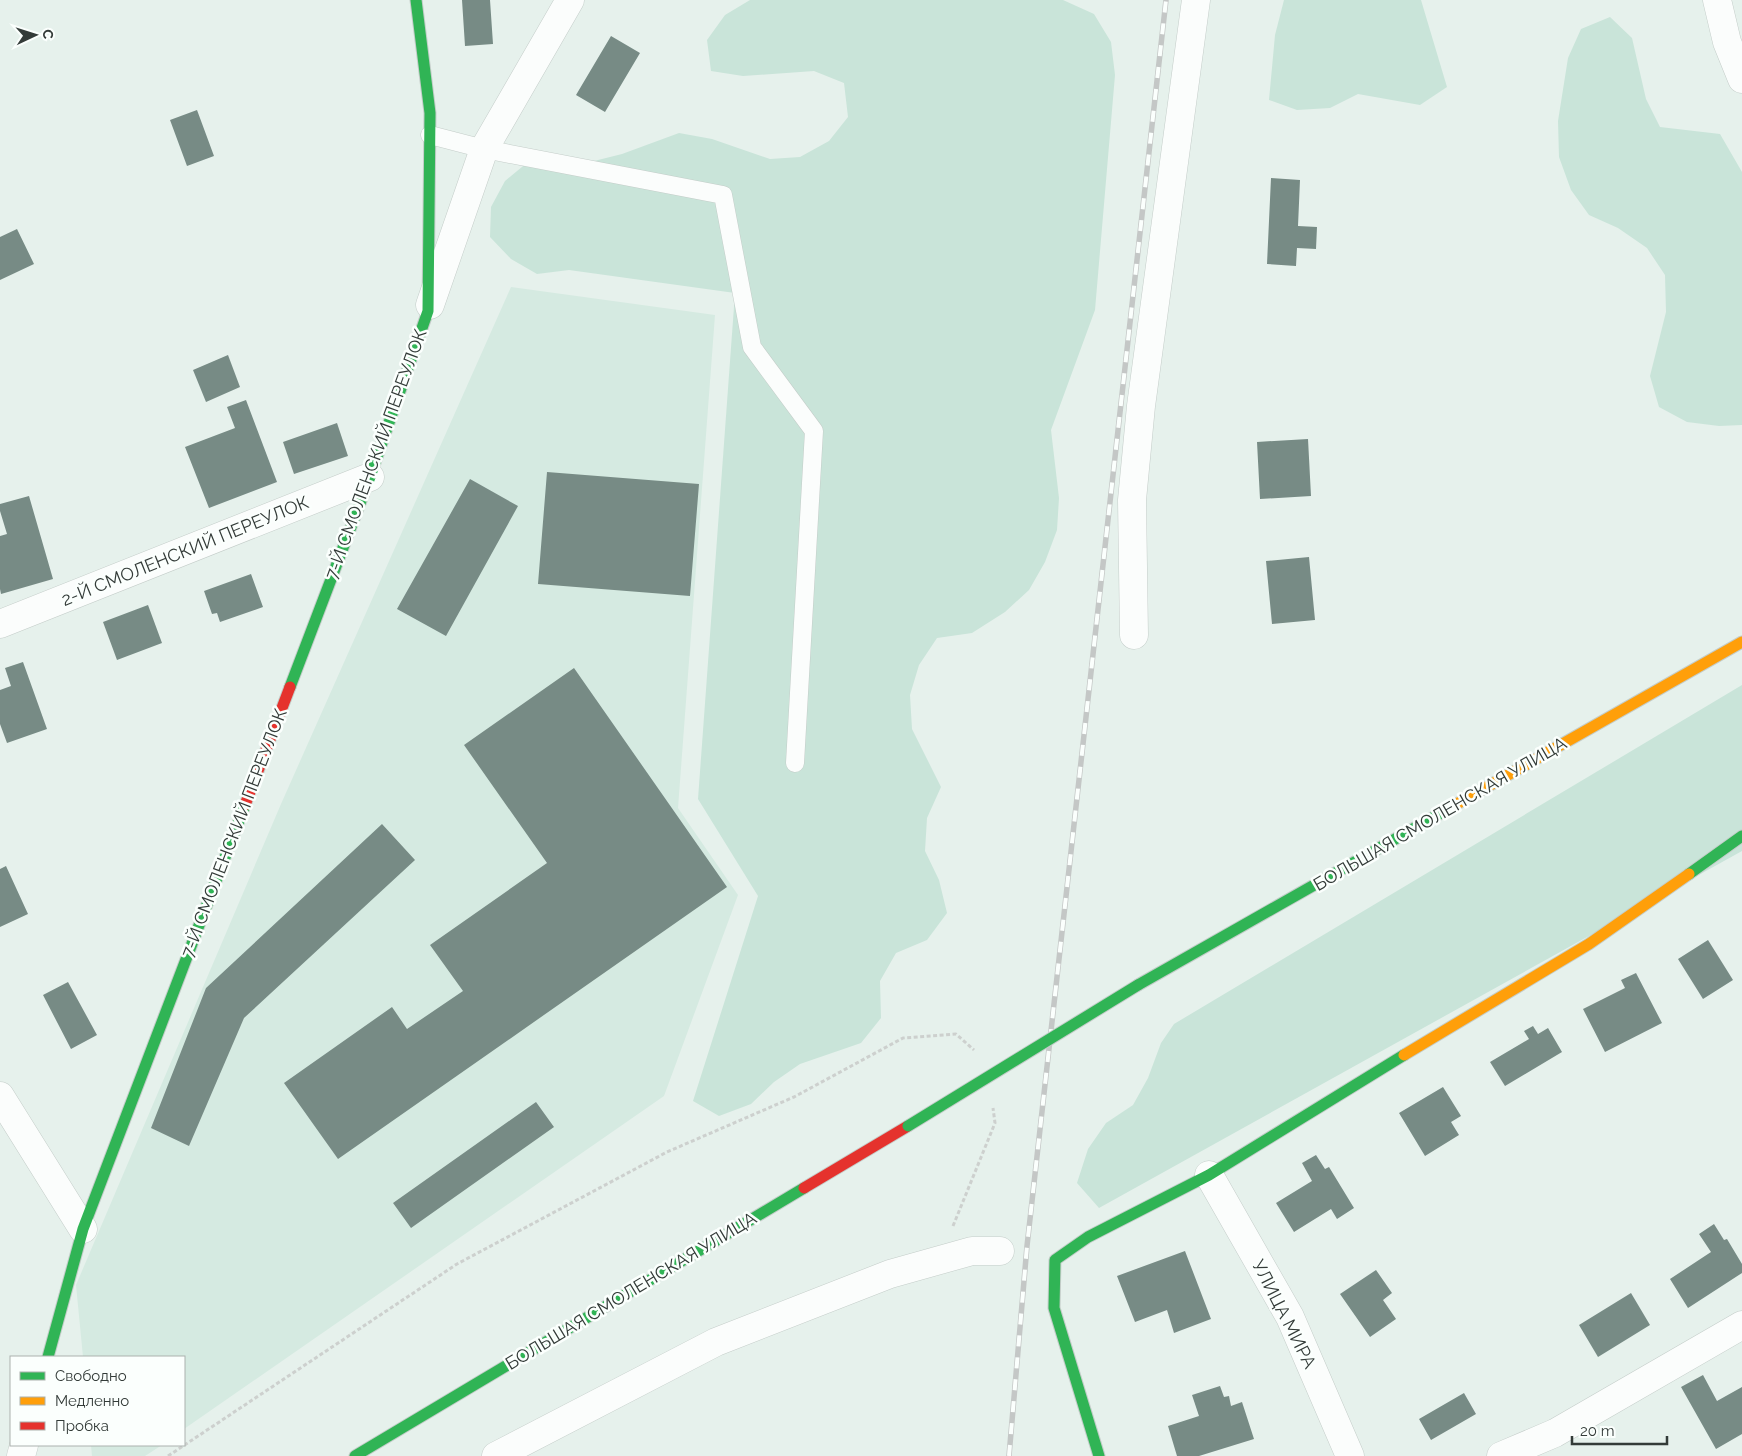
<svg xmlns="http://www.w3.org/2000/svg" width="1742" height="1456" viewBox="0 0 1742 1456" font-family="Raleway,sans-serif">
	<rect width="100%" height="100%" fill="#e6f1ec"/>
	<path fill="#d5eae1" d="M511 287 715 315 678 808 738 895 664 1096 184 1429V1357H83L76 1285 281 804Z
		M91 1445H162L145 1456H92Z"/>
	<path fill="#c9e4d9" d="M750 0H1063L1094 14 1111 42 1115 75 1095 310 1051 430 1059 498 1057 530 1045 562 1029 590 1005 612 972 633 937 638 919 665 910 695 912 729 941 787 927 818 925 851 939 880 947 913 927 940 896 953 880 981 881 1018 861 1043 800 1064 774 1082 751 1104 719 1116 693 1101 758 896 698 799 735 293 569 270 537 274 511 259 490 237 491 207 505 181 528 162 560 155 594 161 622 154 679 133 712 139 770 159 800 157 829 141 848 117 844 83 814 71 743 76 711 71 707 40 725 15Z
		M1284 0H1421L1447 87 1420 105 1358 94 1330 108 1297 110 1269 100 1275 35Z
		M1610 17 1632 38 1646 99 1660 127 1720 134 1742 172V425L1719 426 1687 422 1659 407 1650 376 1666 312 1665 275 1647 248 1618 228 1589 215 1571 190 1559 157 1558 121 1568 58 1581 29Z
		M1742 685V851L1099 1208 1077 1183 1088 1149 1106 1123 1133 1105 1148 1078 1161 1043 1174 1024Z"/>
	<path fill="#778b85" d="M462 0H490L493 44 465 46Z
		M611 36 640 53 605 112 576 95Z
		M197 110 214 156 187 166 170 120Z
		M1271 178 1300 180 1298 226 1317 227 1316 249 1297 248 1296 266 1267 264Z
		M17 229 34 264 0 280V237Z
		M228 355 240 387 206 402 193 370Z
		M246 400 277 482 209 508 185 447 235 428 227 407Z
		M337 423 348 456 294 474 283 442Z
		M1308 439 1311 496 1260 499 1257 442Z
		M547 472 699 484 690 596 538 584Z
		M470 479 518 506 446 636 397 609Z
		M29 496 53 579 1 594 0 589V536L7 534 0 511V504Z
		M1309 557 1315 620 1272 624 1266 561Z
		M251 574 263 607 220 622 217 613 212 614 204 591Z
		M148 605 162 643 117 660 103 622Z
		M23 662 47 729 7 743 0 724V690L11 686 5 668Z
		M574 668 727 887 338 1159 284 1083 392 1007 407 1029 463 991 430 945 547 863 464 745Z
		M382 824 415 860 244 1018 189 1146 151 1128 206 988Z
		M6 866 28 914 0 927V869Z
		M1708 940 1733 980 1703 999 1678 959Z
		M1636 973 1662 1023 1605 1052 1583 1009 1625 988 1621 980Z
		M68 982 97 1035 71 1049 43 995Z
		M1533 1026 1538 1034 1548 1028 1562 1052 1505 1086 1490 1062 1529 1039 1524 1031Z
		M1443 1087 1461 1116 1451 1122 1459 1135 1425 1156 1399 1113Z
		M536 1102 554 1127 411 1228 393 1203Z
		M1316 1155 1325 1169 1329 1167 1354 1208 1337 1219 1331 1209 1294 1232 1276 1203 1312 1181 1302 1163Z
		M1714 1224 1724 1240 1727 1239 1742 1264V1273L1688 1308 1670 1279 1711 1252 1699 1234Z
		M1185 1251 1211 1319 1174 1333 1167 1310 1135 1322 1117 1276Z
		M1376 1270 1392 1293 1383 1300 1396 1319 1370 1337 1340 1294Z
		M1631 1293 1650 1325 1598 1357 1579 1325Z
		M1703 1375 1717 1401 1742 1387V1434L1716 1449 1681 1387Z
		M1220 1386 1224 1397 1229 1396 1231 1406 1242 1402 1254 1439 1199 1456H1177L1168 1426 1199 1416 1192 1395Z
		M1464 1393 1476 1414 1431 1440 1419 1419Z"/>
	<g fill="none" stroke-linecap="round" stroke-linejoin="round">
		<g stroke="#c4cdc9" stroke-width="19">
			<path id="lane" d="M430 135 484 149 723 195 752 347 814 431 795 763"/>
		</g>
		<g stroke="#c4cdc9" stroke-width="29">
			<path id="street" d="M1717 0 1727 42 1742 79
				M430 305 484 149 570 0
				M0 624 370 477
				M1134 635 1132 500 1141 406 1196 0
				M0 1096 83 1229
				M1209 1175 1290 1317 1350 1456
				M21 1456 24 1445
				M496 1456 716 1342 890 1274 972 1251H1000
				M1501 1456 1555 1433 1742 1325"/>
		</g>
		<g stroke="#c4cdc9" stroke-width="13">
			<path id="fast" d="M290 687 370 477 428 311 430 113 416 0
				M1689 874 1742 836
				M1138 985 1448 809
				M48 1357 83 1229 245 805
				M355 1456 804 1188
				M1099 1456 1054 1308 1055 1260 1088 1237 1209 1175 1404 1055"/>
		</g>
		<g stroke="#c4cdc9" stroke-width="13">
			<path id="slow" d="M1448 809 1742 642
				M1404 1055 1589 944 1689 874"/>
		</g>
		<g stroke="#c4cdc9" stroke-width="13">
			<path id="jam" d="M245 805 290 687
				M804 1188 908 1126"/>
		</g>
		<path stroke="#cdd0ce" stroke-width="3" stroke-dasharray="4 2.5" stroke-linecap="butt" d="M953 1226 995 1123 993 1108
			M168 1456 457 1264 667 1152 794 1097 903 1038 956 1034 974 1050"/>
		<use href="#lane" stroke="#fbfdfc" stroke-width="18"/>
		<use href="#street" stroke="#fbfdfc" stroke-width="28"/>
		<use href="#fast" stroke="#30b455" stroke-width="11"/>
		<use href="#slow" stroke="#ff9f0a" stroke-width="11"/>
		<use href="#jam" stroke="#e5322d" stroke-width="11"/>
		<g stroke="#c4c7c6" stroke-width="5.5">
			<path id="rail" d="M1009 1456 1027 1246 1166 0"/>
		</g>
		<use href="#rail" stroke="#fbfffd" stroke-width="4" stroke-dasharray="11" stroke-linecap="butt"/>
		<g stroke="#c4cdc9" stroke-width="13" stroke-linecap="butt">
			<path id="fast-bridge" d="M908 1126 1138 985"/>
		</g>
		<use href="#fast-bridge" stroke="#30b455" stroke-width="11"/>
	</g>
	<g text-anchor="middle" stroke-width="5" stroke-linejoin="round" paint-order="stroke">
		<g font-size="18" fill="#333b38" stroke="#fbfffd">
			<text transform="translate(376 454) rotate(-70)" y="6">7-Й СМОЛЕНСКИЙ ПЕРЕУЛОК</text>
			<text transform="translate(185 551) rotate(-22)" y="6">2-Й СМОЛЕНСКИЙ ПЕРЕУЛОК</text>
			<text transform="translate(1440 814) rotate(-30)" y="6">БОЛЬШАЯ СМОЛЕНСКАЯ УЛИЦА</text>
			<text transform="translate(234 833) rotate(-69)" y="6">7-Й СМОЛЕНСКИЙ ПЕРЕУЛОК</text>
			<text transform="translate(631 1291) rotate(-31)" y="6">БОЛЬШАЯ СМОЛЕНСКАЯ УЛИЦА</text>
			<text transform="translate(1284 1314) rotate(63)" y="6">УЛИЦА МИРА</text>
		</g>
	</g>
	<rect x="10" y="1356" width="175" height="90" fill="#fbfffd" stroke="#abb1ae"/>
	<rect x="20" y="1372" width="25" height="8" fill="#30b455" stroke="#abb1ae"/>
	<text x="55" y="1381" font-size="15" fill="#333b38">Свободно</text>
	<rect x="20" y="1397" width="25" height="8" fill="#ff9f0a" stroke="#abb1ae"/>
	<text x="55" y="1406" font-size="15" fill="#333b38">Медленно</text>
	<rect x="20" y="1422" width="25" height="8" fill="#e5322d" stroke="#abb1ae"/>
	<text x="55" y="1431" font-size="15" fill="#333b38">Пробка</text>
	<g transform="translate(35 35) rotate(86)" stroke="#fbfffd" stroke-width="4" paint-order="stroke">
	<path d="M0-4L9 19L0 12L-9 19Z" fill="#333b38"/>
	<text y="-8" font-size="14" font-weight="bold" text-anchor="middle" fill="#333b38">С</text>
	</g>
	<path d="M1572 1436v8h95v-8" fill="none" stroke="#333b38" stroke-width="2.5"/>
	<text x="1580" y="1436" font-size="15" fill="#333b38" stroke="#fbfffd" stroke-width="4" paint-order="stroke">20 m</text>
</svg>
